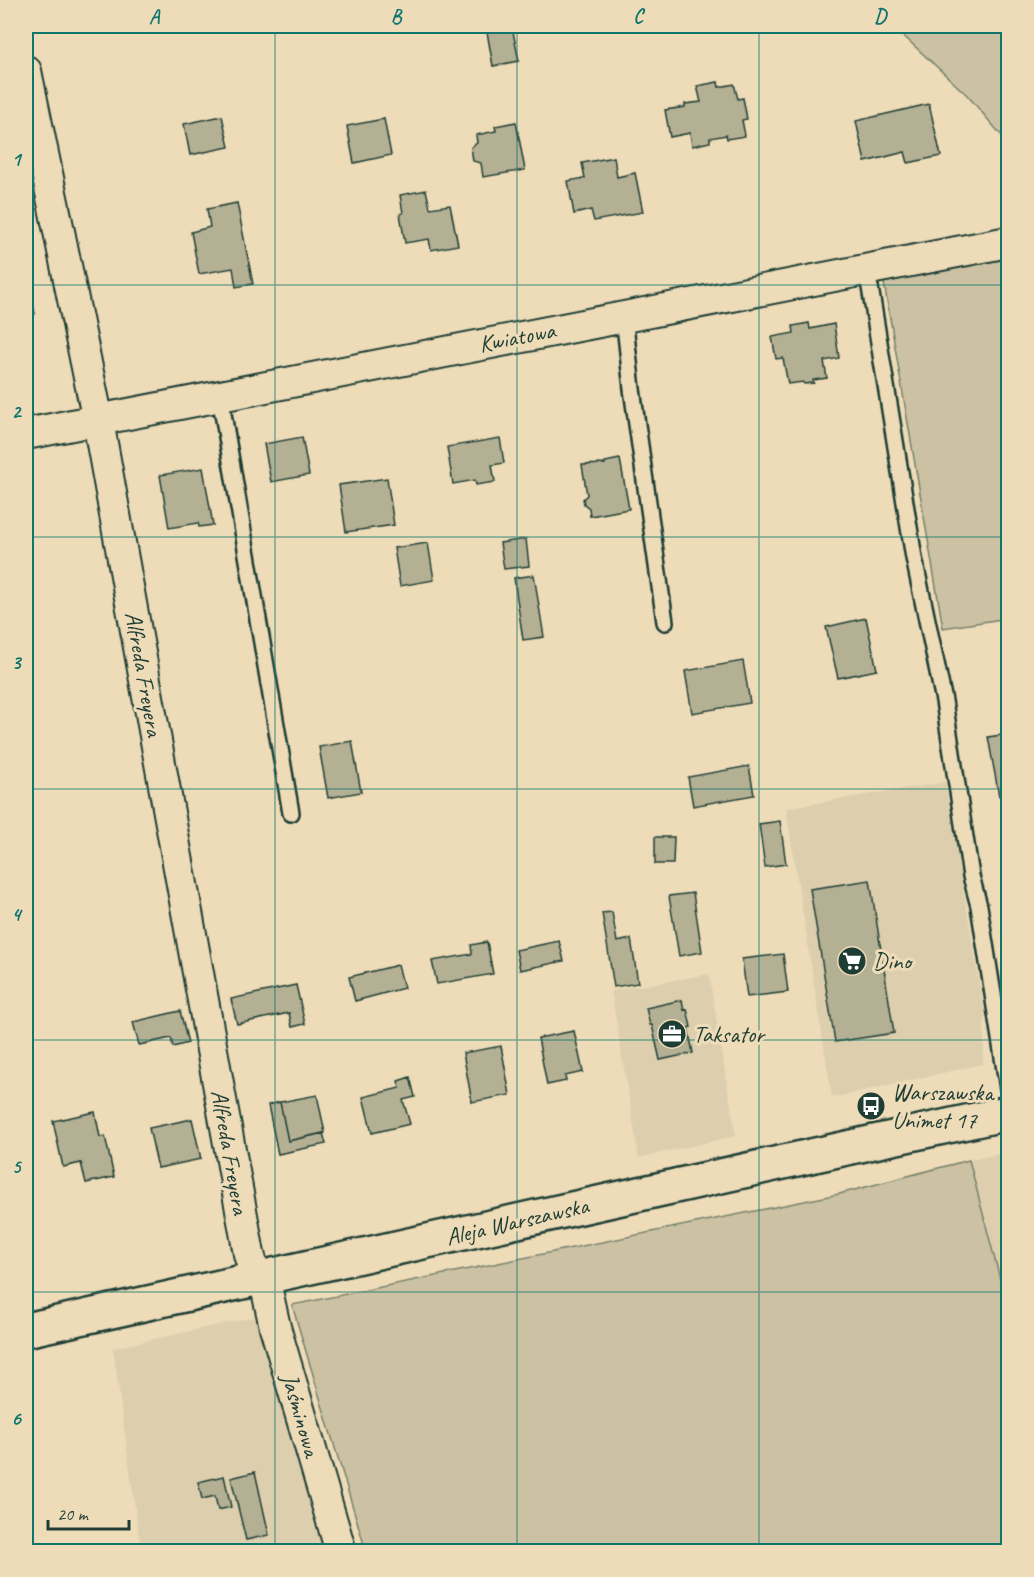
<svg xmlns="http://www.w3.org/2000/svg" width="1034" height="1577" viewBox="0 0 1034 1577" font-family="Caveat,sans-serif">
	<rect width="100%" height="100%" fill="#eedcb9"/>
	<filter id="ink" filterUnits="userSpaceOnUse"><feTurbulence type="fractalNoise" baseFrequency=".0167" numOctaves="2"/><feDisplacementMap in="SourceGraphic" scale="12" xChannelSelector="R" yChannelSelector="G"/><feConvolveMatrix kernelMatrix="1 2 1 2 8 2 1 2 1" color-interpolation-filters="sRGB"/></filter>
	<g filter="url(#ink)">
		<path fill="#ddcfae" d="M945 782 985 1016 983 1064 832 1098 786 808Z
			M709 974 736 1136 639 1158 611 991Z
			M1008 1152V1310L969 1160Z
			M254 1317 266 1349 323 1551H141L113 1348Z"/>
		<path fill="#ccc2a3" stroke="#76806c" stroke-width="1.5" d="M893 26H1008V143L967 95Z
			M1008 253V618L943 628 883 277Z
			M969 1160 1008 1310V1551H366L292 1305 839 1194Z"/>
		<path fill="#b4b094" stroke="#1f3d34" stroke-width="1.5" d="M512 27 519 61 493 66 487 32Z
			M718 82 719 87 734 84 738 99 743 98 747 119 742 120 745 136 727 139 726 135 710 138V142L692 146 690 133 670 137 665 110 685 107V104L701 102 697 86Z
			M929 104 941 156 908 163 905 152 865 162 856 121Z
			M222 116 229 147 190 155 184 124Z
			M384 119 391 155 354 163 347 126Z
			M516 122 525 170 483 177 481 163 473 161 471 147 477 143 476 135 496 131 495 126Z
			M614 157 617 177 635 173 643 212 594 221 591 210 574 214 568 181 585 178 582 163Z
			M426 190 430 208 450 205 458 245 431 250 429 239 405 243 400 214 403 213 400 195Z
			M237 203 253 284 236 287 233 268 199 274 191 232 210 227 207 209Z
			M26 269 35 314 26 316Z
			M809 323 810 329 834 324 839 358 824 361 827 378 813 380 814 383 804 384 803 382 788 384 783 358 776 359 772 337 794 333 793 326Z
			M302 437 309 475 271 482 264 444Z
			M500 438 504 463 492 465 495 482 476 485 475 480 453 484 447 447Z
			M620 459 629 509 590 516 589 508 584 504 583 499 587 495 582 465 605 464V462Z
			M203 468 213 525 199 527 198 523 169 528 160 475Z
			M387 478 394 525 346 532 339 485Z
			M526 539 529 566 504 569 500 543Z
			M428 543 434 580 400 586 394 548Z
			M534 575 544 637 523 640 514 578Z
			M866 618 877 670 838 678 826 627Z
			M743 661 750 703 692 713 685 671Z
			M1008 734V795L999 796 988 737Z
			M352 741 361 792 328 798 319 747Z
			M749 766 754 795 693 806 688 777Z
			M780 821 786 864 765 867 759 824Z
			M655 837H674L673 864H655Z
			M870 880 894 1033 835 1042 810 889Z
			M693 893 702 952 679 956 669 896Z
			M612 912 617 942 631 939 638 983 614 987 602 913Z
			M559 941 564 961 520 970 516 950Z
			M487 942 493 974 437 984 432 961 472 954 471 945Z
			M783 954 788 992 747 997 742 959Z
			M398 965 404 988 355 1001 349 977Z
			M296 985 305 1024 292 1027 289 1013 237 1024 231 999Z
			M682 1000 684 1010 687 1009 691 1027 688 1028 693 1053 660 1060 652 1025H650L646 1008Z
			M180 1011 188 1043 173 1047 171 1038 139 1045 133 1022Z
			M574 1031 583 1072 565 1076 566 1081 547 1085 538 1038Z
			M501 1046 510 1095 472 1102 463 1053Z
			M410 1077 415 1097 403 1100 410 1124 372 1133 363 1097 400 1088 398 1081Z
			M317 1095 325 1133 288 1141 280 1102Z
			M280 1102 288 1141 323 1133 326 1144 278 1154 268 1105Z
			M95 1112 100 1137 105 1136 114 1177 86 1183 81 1163 63 1167 53 1121Z
			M192 1119 201 1159 158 1168 149 1128Z
			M255 1472 269 1535 246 1540 231 1478Z
			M224 1476 231 1507 218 1510 215 1496 202 1499 198 1482Z"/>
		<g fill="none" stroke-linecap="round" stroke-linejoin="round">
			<g stroke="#1f3d34" stroke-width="20">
				<path id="service" d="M865 270 870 287 914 558 944 701 971 876 979 906 1008 1089
					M624 316 632 389 665 622
					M220 396 291 813"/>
			</g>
			<g stroke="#1f3d34" stroke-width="34">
				<path id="minor" d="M26 71 98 421 249 1254 256 1278
					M26 434 1008 242
					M264 1277 275 1327 341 1552"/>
			</g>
			<g stroke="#1f3d34" stroke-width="38">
				<path id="tertiary" d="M26 1330 874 1142 1008 1113"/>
			</g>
			<use href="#service" stroke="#eedcb9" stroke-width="15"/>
			<use href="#minor" stroke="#eedcb9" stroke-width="30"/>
			<use href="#tertiary" stroke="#eedcb9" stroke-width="33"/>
		</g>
	</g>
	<path fill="none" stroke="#0f766e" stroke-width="1.5" stroke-opacity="0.55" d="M275 26V1552M517 26V1552M759 26V1552M26 285H1008M26 537H1008M26 789H1008M26 1040H1008M26 1292H1008"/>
	<defs>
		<g id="supermarket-disc" transform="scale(1.5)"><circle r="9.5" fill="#1f3d34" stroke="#eedcb9"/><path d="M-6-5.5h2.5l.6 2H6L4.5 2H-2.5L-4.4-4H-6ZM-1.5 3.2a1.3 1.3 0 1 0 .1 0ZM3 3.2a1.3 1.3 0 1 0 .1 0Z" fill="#fff"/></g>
		<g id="office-disc" transform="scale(1.5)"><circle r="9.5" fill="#1f3d34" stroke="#eedcb9"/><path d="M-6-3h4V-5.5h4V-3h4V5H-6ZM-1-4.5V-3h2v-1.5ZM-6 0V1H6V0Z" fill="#fff"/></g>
		<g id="bus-disc" transform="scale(1.5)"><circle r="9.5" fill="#1f3d34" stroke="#eedcb9"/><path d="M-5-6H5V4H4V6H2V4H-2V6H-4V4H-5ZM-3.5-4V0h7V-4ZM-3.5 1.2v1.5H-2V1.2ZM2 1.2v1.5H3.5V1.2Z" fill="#fff"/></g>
	</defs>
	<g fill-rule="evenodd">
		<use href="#supermarket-disc" x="852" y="961"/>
		<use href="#office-disc" x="672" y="1034"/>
		<use href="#bus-disc" x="871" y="1106"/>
	</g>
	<g text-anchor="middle" stroke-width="6" stroke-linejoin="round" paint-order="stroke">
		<g font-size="24" fill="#1f3d34" stroke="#eedcb9">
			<text transform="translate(517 337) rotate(-11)" y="8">Kwiatowa</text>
			<text transform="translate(144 674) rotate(80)" y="8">Alfreda Freyera</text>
			<text transform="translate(230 1152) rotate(80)" y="8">Alfreda Freyera</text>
			<text transform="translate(517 1221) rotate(-13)" y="8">Aleja Warszawska</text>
			<text transform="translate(301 1415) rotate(74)" y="8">Jaśminowa</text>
		</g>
		<g font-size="24" fill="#1f3d34" stroke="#eedcb9" text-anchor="start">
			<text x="873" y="969">Dino</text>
			<text x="693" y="1042">Taksator</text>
			<text x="892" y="1100">Warszawska<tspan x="892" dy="28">Unimet 17</tspan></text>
		</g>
	</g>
	<rect width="1034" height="1577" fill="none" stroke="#eedcb9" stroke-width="66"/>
	<path d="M48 1520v9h81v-9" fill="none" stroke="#1f3d34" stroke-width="3"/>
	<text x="57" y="1520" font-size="18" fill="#1f3d34" stroke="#eedcb9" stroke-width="4.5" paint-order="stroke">20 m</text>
	<rect x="33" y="33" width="968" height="1511" fill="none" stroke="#0f766e" stroke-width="2"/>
	<g font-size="20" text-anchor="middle" font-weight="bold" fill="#0f766e">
		<text x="154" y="23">A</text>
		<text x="396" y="23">B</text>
		<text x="638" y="23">C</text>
		<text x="880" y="23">D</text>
		<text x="16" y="166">1</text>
		<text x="16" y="418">2</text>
		<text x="16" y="669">3</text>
		<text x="16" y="921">4</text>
		<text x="16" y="1173">5</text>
		<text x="16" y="1425">6</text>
	</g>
</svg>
